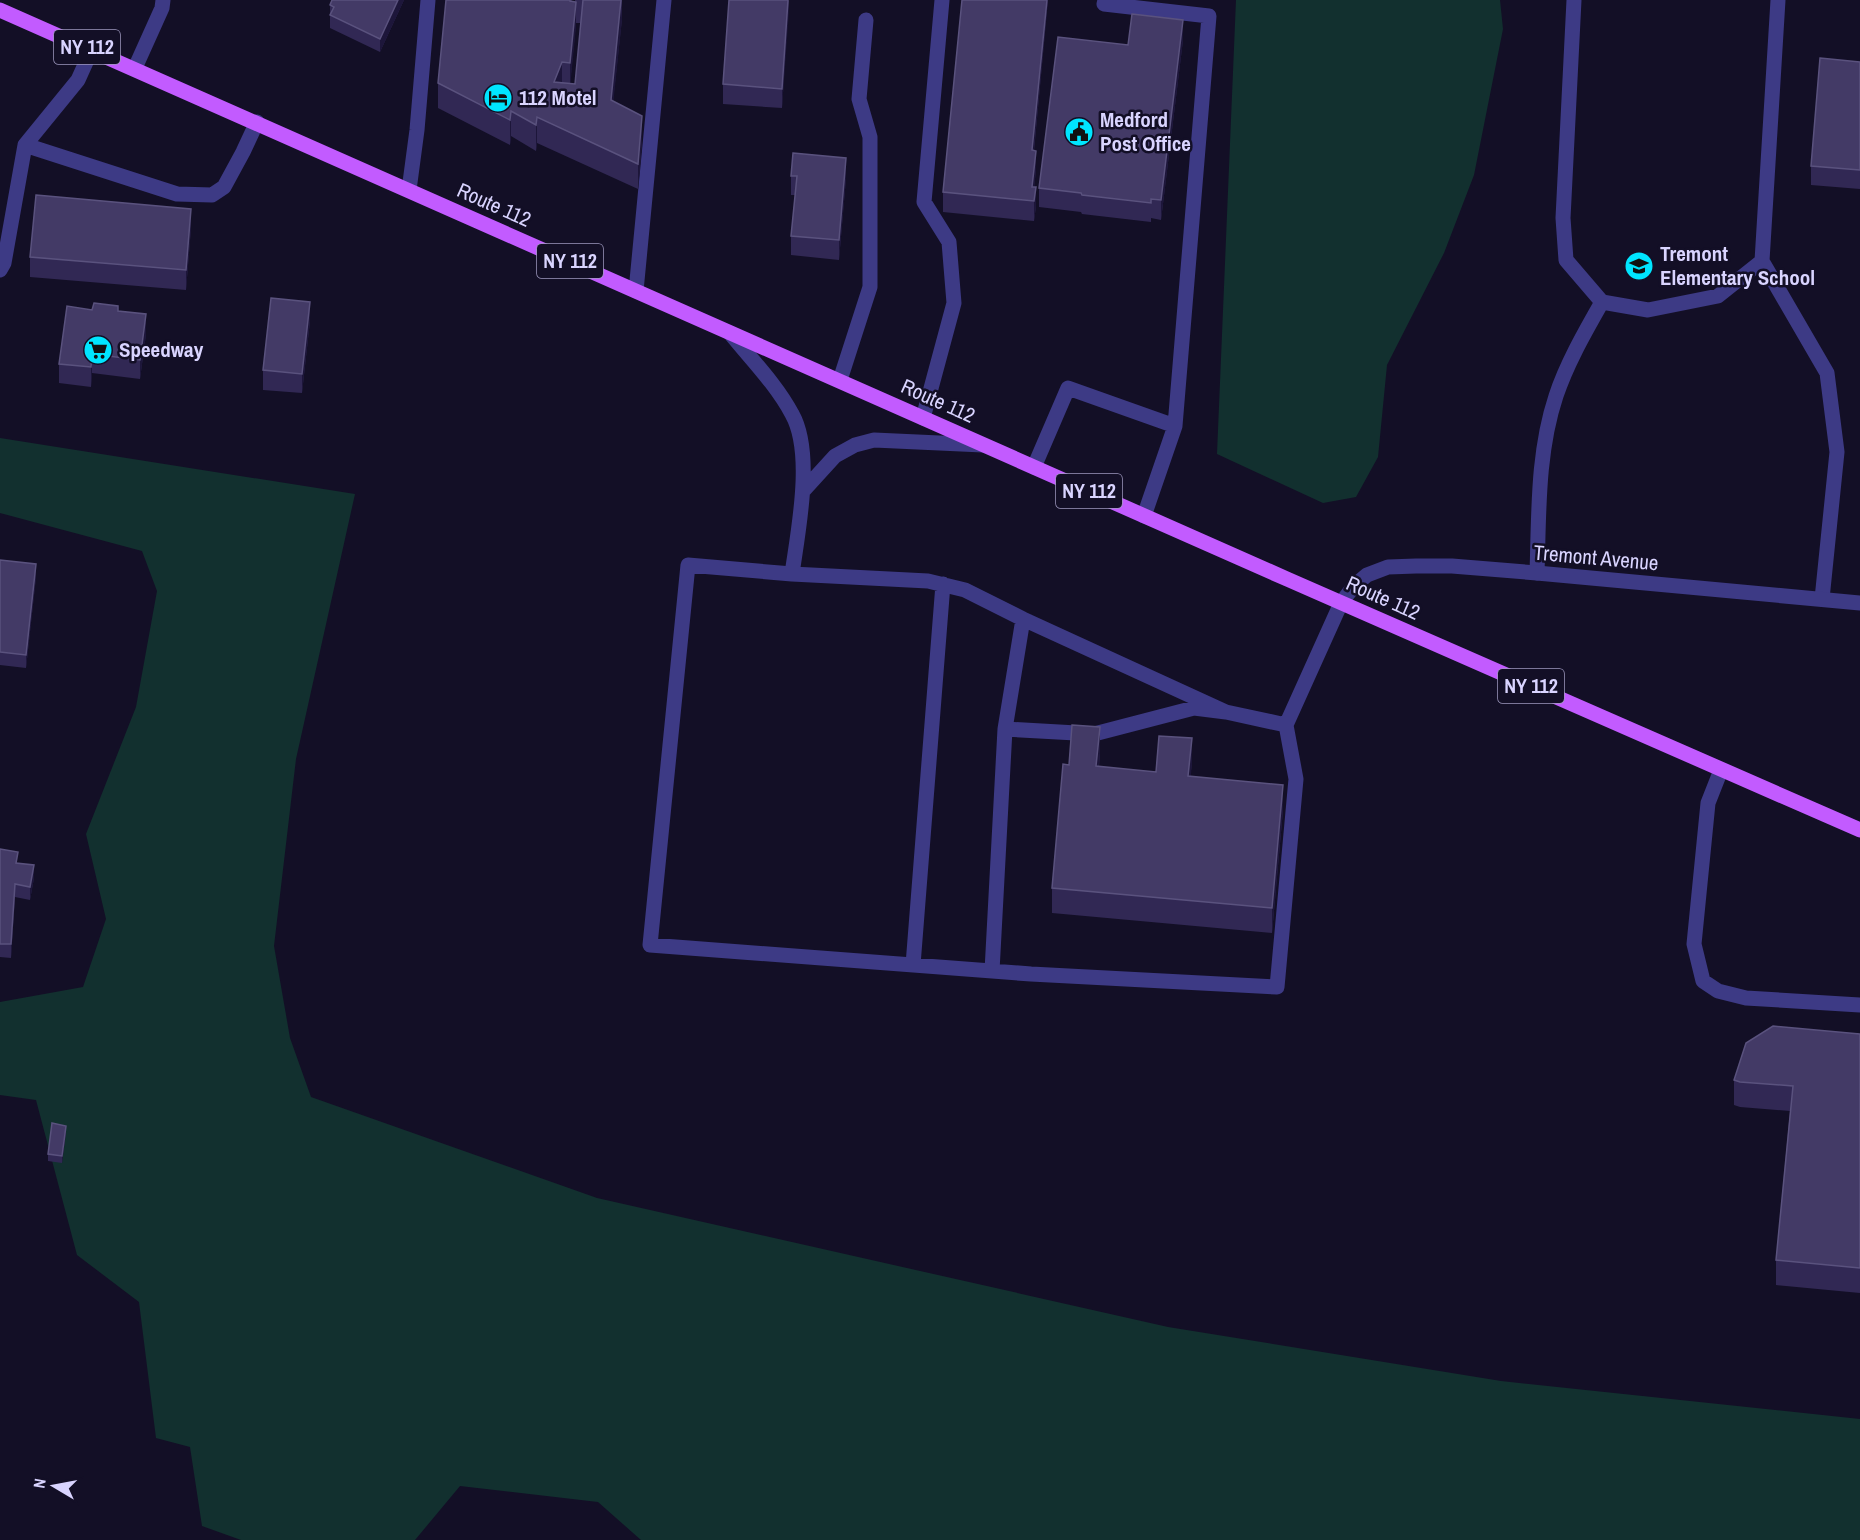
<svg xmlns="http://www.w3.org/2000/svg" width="1860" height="1540" viewBox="0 0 1860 1540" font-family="'Archivo Narrow',sans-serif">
	<rect width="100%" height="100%" fill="#130f26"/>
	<path fill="#12302f" d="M1236 0H1500L1503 29 1474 175 1444 253 1387 365 1378 457 1356 497 1323 503 1217 454Z
		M0 438 355 494 296 759 274 946 290 1038 311 1097 597 1198 1168 1327 1501 1381 1860 1419V1540H641L598 1502 460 1486 415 1540H241L202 1526 190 1447 156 1438 139 1302 77 1255 36 1100 0 1095V1002L83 987 106 919 86 834 136 707 157 591 142 551 0 513Z"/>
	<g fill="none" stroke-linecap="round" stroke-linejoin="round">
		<path stroke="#3d3a85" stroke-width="15" d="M1105 0 1104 4 1209 16 1175 426 1144 516
			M1574 0 1563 218 1566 260 1602 302 1648 310 1718 296 1762 261
			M1778 0 1762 261 1827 373 1837 452 1822 599
			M135 68 162 8 163 0
			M25 145 177 194 212 195 224 187 243 152 257 122
			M409 190 417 130 428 0
			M0 270 4 263 25 145 78 80 92 49
			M636 291 664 0
			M730 333C751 359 776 384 792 414 814 453 798 531 792 574
			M840 380 870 287V137L859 99 866 20
			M923 418 954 303 949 242 924 202 942 0
			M1034 467 1068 388 1175 426
			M804 490 835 456 855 445 874 440 983 445
			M1537 573C1539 515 1537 453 1556 396 1567 363 1585 332 1602 302
			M1226 712 1023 619 965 590 928 581 792 574 688 565 650 945 1031 974 1277 987 1296 779 1286 725 1341 603
			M1005 729 1094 734 1194 708 1226 712 1286 725
			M1721 770 1708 803 1694 944 1703 981 1718 991 1746 998 1860 1005
			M913 965 943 584
			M992 971 1005 729 1023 619"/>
		<path stroke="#3d3a85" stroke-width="15" d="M1341 603 1354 586 1367 575 1388 567 1416 566H1452L1537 573 1860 603"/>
		<path stroke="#c25bff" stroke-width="15" d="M0 10 1287 579 1860 830"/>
	</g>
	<path fill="#312854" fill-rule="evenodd" d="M404 0 380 52 330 28V5Z
		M572 0V1L575 2V0H622V19L613 101 642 141 638 189 537 143 536 151 511 136 510 145 438 108V83ZM576 23H581L575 84H570Z
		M789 0 782 108 723 104V84Z
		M1048 0 1034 151 1036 170 1034 187 1036 206 1034 221 943 212V192Z
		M1183 40 1161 220 1151 218V222L1082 214 1081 212 1039 207V188L1128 45Z
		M1860 62V189L1811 185V166Z
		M791 176 846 178 839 260 791 255V236L795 195H791Z
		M191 228 186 290 30 277V257Z
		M92 310 118 311 146 334 140 379 92 373 91 387 59 383V364Z
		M310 321 302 393 263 390V370Z
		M0 560 36 577 26 668 0 665Z
		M1100 753 1099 767 1156 772 1192 764 1190 777 1283 810 1272 933 1052 913V888L1069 765Z
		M0 849 18 863 34 878 30 900 15 897 11 958 0 957Z
		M1860 1034V1293L1776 1285V1260L1790 1111 1740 1107 1734 1105V1080Z
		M66 1132 62 1163 48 1161V1154Z"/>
	<path fill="#1d163a" d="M398 0H404L380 52V39Z
		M621 0 622 19 611 125V100Z
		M788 0 789 11 782 108V89Z
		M1047 0H1048L1032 170V150Z
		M576 2V27L570 88V63Z
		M1183 20V40L1161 220V200Z
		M562 62V87L554 82Z
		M511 111V136L510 145V120Z
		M642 116V141L638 189V164Z
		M537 117V143L536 151V125Z
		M1036 151V170L1033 201 1032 187Z
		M846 158V178L839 260V240Z
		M1036 187V206L1034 221V201Z
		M191 209V228L186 290V270Z
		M310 302V321L302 393V374Z
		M146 314V334L140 379V360Z
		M92 354V373L91 387V367Z
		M36 564V577L26 668V655Z
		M1100 727V753L1096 792V766Z
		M1192 738V764L1188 802V776Z
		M1283 785V810L1272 933V908Z
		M34 865V878L30 900V887Z
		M15 884V897L11 958V944Z
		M66 1126V1132L62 1163V1156Z"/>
	<path fill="#433a66" stroke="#5a527e" stroke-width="1.5" d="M332 0H398L380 39 330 15 334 7 330 5Z
		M446 0H570V1L576 2 570 63 562 62 554 82 575 84 583 0H621L611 100 642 116 638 164 537 117 536 125 511 111 510 120 438 83Z
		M729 0H788L782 89 723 84Z
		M962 0H1047L1032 150 1036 151 1032 187H1036L1034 201 943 192Z
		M1132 14 1183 20 1161 200 1151 199V203L1082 195 1081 193 1039 188 1058 37 1128 45Z
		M1820 58 1860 62V170L1811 166Z
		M793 153 846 158 839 240 791 236 797 176H791Z
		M36 195 191 209 186 270 30 257Z
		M271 298 310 302 302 374 263 370Z
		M94 303 118 306V311L146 314 140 360 92 354 91 367 59 364 67 306 92 310Z
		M0 560 36 564 26 655 0 652Z
		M1072 725 1100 727 1096 766 1156 772 1159 736 1192 738 1188 776 1283 785 1272 908 1052 888 1063 764 1069 765Z
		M0 849 18 852 16 863 34 865 30 887 15 884 11 944H0Z
		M1773 1026 1860 1034V1268L1776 1260 1793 1086 1740 1082 1734 1080 1746 1043Z
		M52 1123 66 1126 62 1156 48 1154Z"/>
	<defs>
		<g id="hotel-disc" transform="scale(1.5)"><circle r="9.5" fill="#00e5ff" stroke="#130f26"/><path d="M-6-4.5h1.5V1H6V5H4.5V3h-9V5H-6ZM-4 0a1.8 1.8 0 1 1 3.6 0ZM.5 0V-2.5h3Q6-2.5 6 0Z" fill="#111"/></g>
		<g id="civic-disc" transform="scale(1.5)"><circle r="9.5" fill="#00e5ff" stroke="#130f26"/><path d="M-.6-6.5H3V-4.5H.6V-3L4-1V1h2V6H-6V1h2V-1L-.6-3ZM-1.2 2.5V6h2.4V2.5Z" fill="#111"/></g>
		<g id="school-disc" transform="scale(1.5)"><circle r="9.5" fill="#00e5ff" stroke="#130f26"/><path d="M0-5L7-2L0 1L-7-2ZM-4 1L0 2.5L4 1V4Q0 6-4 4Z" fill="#111"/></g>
		<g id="supermarket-disc" transform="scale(1.5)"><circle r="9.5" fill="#00e5ff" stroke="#130f26"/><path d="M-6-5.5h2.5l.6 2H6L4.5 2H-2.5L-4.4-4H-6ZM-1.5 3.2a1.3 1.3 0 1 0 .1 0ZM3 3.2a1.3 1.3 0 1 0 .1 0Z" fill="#111"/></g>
	</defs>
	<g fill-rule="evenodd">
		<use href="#hotel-disc" x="498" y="98"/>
		<use href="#civic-disc" x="1079" y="132"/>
		<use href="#school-disc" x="1639" y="266"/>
		<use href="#supermarket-disc" x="98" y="350"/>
	</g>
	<g text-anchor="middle" stroke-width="5" stroke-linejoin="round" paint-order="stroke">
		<g fill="#130f26" stroke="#9e99be" stroke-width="1.5">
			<rect x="54" y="30" width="66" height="34" rx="4.5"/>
			<rect x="537" y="244" width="66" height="34" rx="4.5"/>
			<rect x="1056" y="474" width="66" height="34" rx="4.5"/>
			<rect x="1498" y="669" width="66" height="34" rx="4.5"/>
		</g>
		<g font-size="20" font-weight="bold" fill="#d9d4ff">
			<text x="87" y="54">NY 112</text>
			<text x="570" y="268">NY 112</text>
			<text x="1089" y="498">NY 112</text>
			<text x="1531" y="693">NY 112</text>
		</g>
		<g font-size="21" font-weight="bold" fill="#d9d4ff" stroke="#130f26" text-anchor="start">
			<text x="519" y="105">112 Motel</text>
			<text x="1100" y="127">Medford<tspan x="1100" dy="24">Post Office</tspan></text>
			<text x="1660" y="261">Tremont<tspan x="1660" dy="24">Elementary School</tspan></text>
			<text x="119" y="357">Speedway</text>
		</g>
		<g font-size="21" fill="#d9d4ff" stroke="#130f26">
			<text transform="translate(494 205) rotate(24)" y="7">Route 112</text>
			<text transform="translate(938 401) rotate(24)" y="7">Route 112</text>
			<text transform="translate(1596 558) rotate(5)" y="7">Tremont Avenue</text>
			<text transform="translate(1383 598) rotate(24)" y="7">Route 112</text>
		</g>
	</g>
	<g transform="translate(54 1486) rotate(280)" stroke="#130f26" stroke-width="4.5" paint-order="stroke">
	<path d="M0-4.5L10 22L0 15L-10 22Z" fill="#d9d4ff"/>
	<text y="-9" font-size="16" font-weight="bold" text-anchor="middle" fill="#d9d4ff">N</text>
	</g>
</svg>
